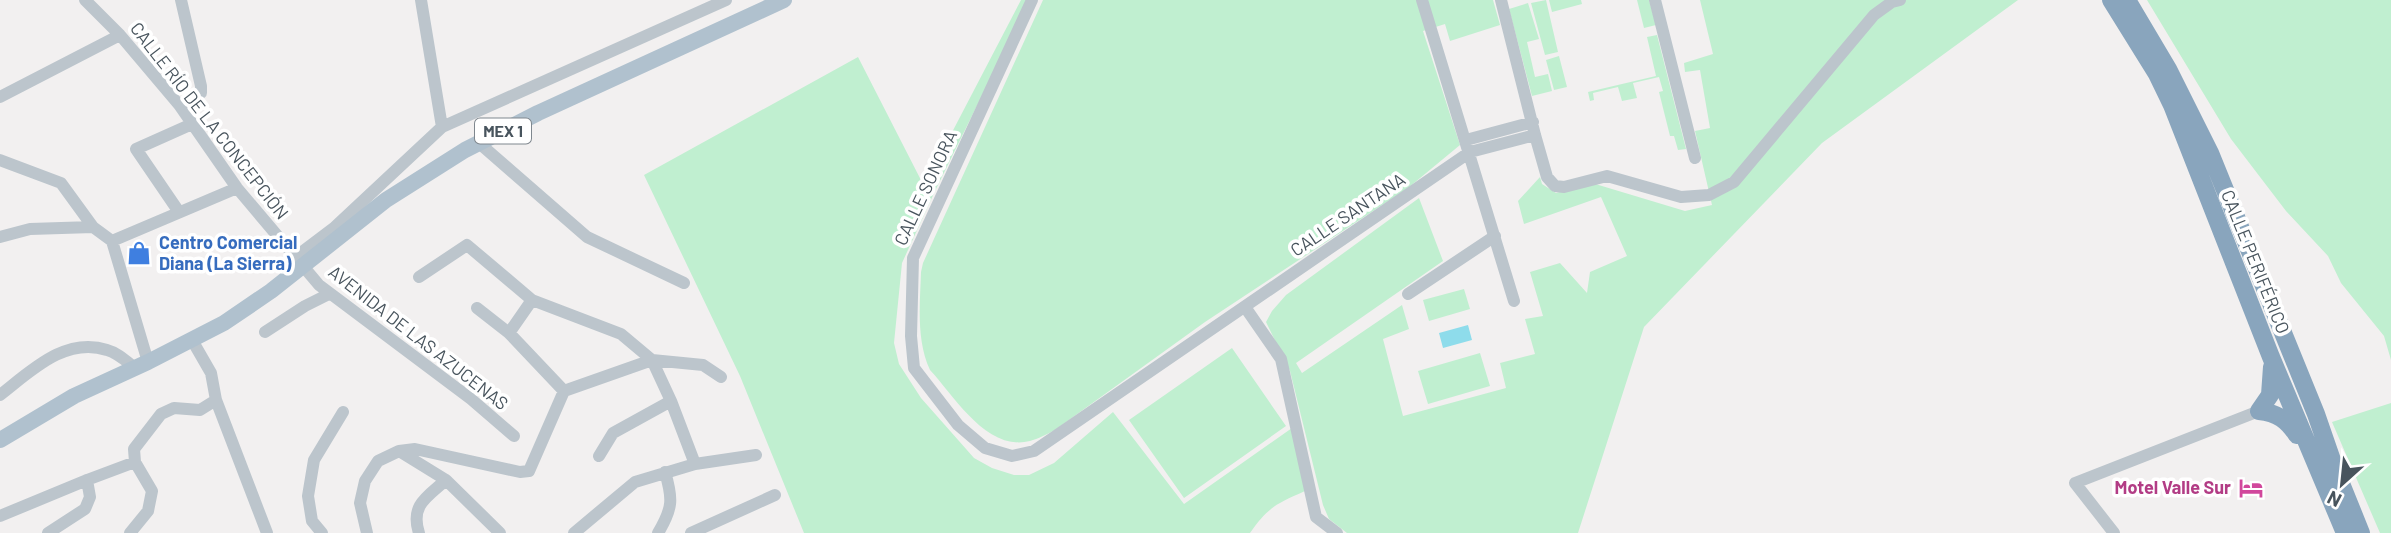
<svg xmlns="http://www.w3.org/2000/svg" width="2391" height="533" viewBox="0 0 2391 533" font-family="Barlow,sans-serif">
	<rect width="100%" height="100%" fill="#f2f0f0"/>
	<path fill="#c0efd0" d="M1021 0H1029L935 191 902 263 894 343 899 364 921 398 974 458 992 468 1014 475H1029L1054 463 1113 412 1184 504 1292 428 1305 491C1276 504 1268 507 1250 533H804L740 376 644 175 858 57 924 186Z
		M1043 0H1493L1500 25 1450 41 1445 24 1423 31 1460 145 1408 188 1205 322 1055 430C1047 434 1038 439 1030 441 987 452 955 397 930 370 916 340 920 304 921 272L923 263Z
		M1546 0 1558 52 1545 55 1531 3Z
		M1549 0H1581L1582 4 1552 12Z
		M1637 0H1649L1656 25 1644 28Z
		M1700 0H2018L1822 143 1644 327 1578 533H1347L1329 519 1323 505 1290 371 1266 322 1272 311 1286 295 1419 198 1443 261 1296 363 1302 373 1402 305 1409 329 1383 339 1403 416 1506 388 1500 363 1535 354 1525 319 1543 316 1530 272 1560 263 1587 293 1590 272 1627 256 1601 197 1524 224 1518 201 1540 177 1542 184 1556 193 1592 183 1685 211 1712 205 1695 131 1710 128 1700 70 1685 72 1684 63 1713 54Z
		M2147 0H2391V360L2384 336 2341 283 2328 256 2286 211 2231 139Z
		M1528 3 1539 39 1527 42 1535 77 1548 74 1552 91 1532 96 1509 9Z
		M1657 35 1686 149 1678 150 1674 136H1670L1659 92 1663 91 1659 77 1633 83 1637 98 1622 101 1618 87 1593 93 1594 100 1590 101 1588 92 1656 76 1647 37Z
		M1559 56 1567 87 1554 90 1546 60Z
		M1464 289 1470 309 1429 321 1423 300Z
		M1232 348 1286 426 1184 498 1129 420Z
		M1480 353 1490 386 1428 404 1418 371Z
		M2391 403V533H2380L2332 422Z"/>
	<path fill="#8edceb" d="M1468 325 1472 340 1443 348 1439 333Z"/>
	<g fill="none" stroke-linecap="round" stroke-linejoin="round">
		<path stroke="#bcc5cc" stroke-width="12" d="M85 0 120 35 180 106 237 188 319 285 471 399 514 436
			M421 0 442 127
			M1032 0 913 258 911 336 914 368 958 425 985 448 1012 456 1034 451 1470 152 1535 135
			M1422 0 1514 301
			M1501 0 1535 135 1547 177 1555 186 1564 187 1607 176 1681 197 1709 195 1734 182 1874 15 1892 2 1900 0
			M1655 0 1695 158
			M0 97 120 35
			M180 106 201 93V86L181 0
			M1466 140 1533 122
			M479 143 587 237 684 283
			M0 160 61 183 93 227 112 241 148 362
			M179 212 136 149 192 124
			M0 237 30 229 93 227
			M112 241 237 188
			M294 258 335 227 442 127 726 0
			M419 277 467 245 532 300 621 334 652 360 671 401 695 464
			M1408 294 1495 236
			M1245 307 1281 359 1316 517 1337 533
			M477 308 509 333 564 391
			M265 332 305 306 329 294
			M509 333 532 300
			M192 340 211 373 216 400 267 533
			M0 395C30 372 65 336 107 350 118 353 126 361 135 368
			M399 451 446 480 500 533
			M599 456 613 433 671 401
			M0 516 87 480 135 462
			M48 533 85 509 90 497 87 480
			M130 533 148 511 152 491 135 462 134 449 161 414 174 408 200 410 216 400
			M322 533 312 521 308 496 314 460 343 412
			M367 533 360 503 365 481 378 461 399 451 415 449 520 472 529 471 564 391 652 360 703 365 721 377
			M419 533C410 505 427 497 446 480
			M574 533 635 482 695 464 756 455
			M658 533C673 508 673 499 665 472
			M691 533 775 495
			M2114 533 2075 483 2259 411"/>
		<path stroke="#b0c1ce" stroke-width="16" d="M0 440 74 396 148 362 224 323 271 291 386 200 465 150 538 113 784 0"/>
		<path stroke="#89a5bd" stroke-width="18" d="M2111 0 2157 74 2172 105 2271 357 2345 533
			M2127 0 2168 69 2210 153 2316 414 2334 466 2361 533
			M2272 367 2270 395 2259 411C2278 413 2287 420 2297 435"/>
	</g>
	<defs>
		<g id="shop-bare" transform="scale(1.89)"><path d="M-5-2.5h2.3a2.7 3.5 0 0 1 5.4 0H5L5.5 6h-11ZM-1.5-2.5h3a1.5 2.3 0 0 0-3 0Z" fill="#3f7fe0" stroke="#fff" stroke-width="2.5" paint-order="stroke"/></g>
		<g id="hotel-bare" transform="scale(1.89)"><path d="M-6-4.5h1.5V1H6V5H4.5V3h-9V5H-6ZM-4 0a1.8 1.8 0 1 1 3.6 0ZM.5 0V-2.5h3Q6-2.5 6 0Z" fill="#d1479c" stroke="#fff" stroke-width="2.5" paint-order="stroke"/></g>
	</defs>
	<g fill-rule="evenodd">
		<use href="#shop-bare" x="139" y="253"/>
		<use href="#hotel-bare" x="2251" y="488"/>
	</g>
	<g text-anchor="middle" stroke-width="7" stroke-linejoin="round" paint-order="stroke">
		<rect fill="#fff" stroke="#7f878e" stroke-width="2" x="475" y="118.5" width="56" height="25" rx="5"/>
		<g font-size="16" font-weight="bold" fill="#48545d">
			<text x="503" y="137">MEX 1</text>
		</g>
		<g font-size="18" fill="#48545d" stroke="#fff">
			<text transform="translate(209 121) rotate(52)" y="6">CALLE RÍO DE LA CONCEPCIÓN</text>
			<text transform="translate(926 188) rotate(-65)" y="6">CALLE SONORA</text>
			<text transform="translate(1348 215) rotate(-34)" y="6">CALLE SANTANA</text>
			<text transform="translate(2255 262) rotate(68)" y="6">CALLE PERIFÉRICO</text>
			<text transform="translate(418 338) rotate(38)" y="6">AVENIDA DE LAS AZUCENAS</text>
		</g>
		<g font-size="18" font-weight="bold" fill="#366cbe" stroke="#fff" text-anchor="start">
			<text x="159" y="249">Centro Comercial<tspan x="159" dy="21">Diana (La Sierra)</tspan></text>
		</g>
		<g font-size="18" font-weight="bold" fill="#b23c85" stroke="#fff" text-anchor="end">
			<text x="2231" y="494">Motel Valle Sur</text>
		</g>
	</g>
	<g transform="translate(2342 484) rotate(207)" stroke="#ffffff" stroke-width="5" paint-order="stroke">
	<path d="M0-5L12 26L0 18L-12 26Z" fill="#48545d"/>
	<text y="-10" font-size="19" font-weight="bold" text-anchor="middle" fill="#48545d">N</text>
	</g>
</svg>
